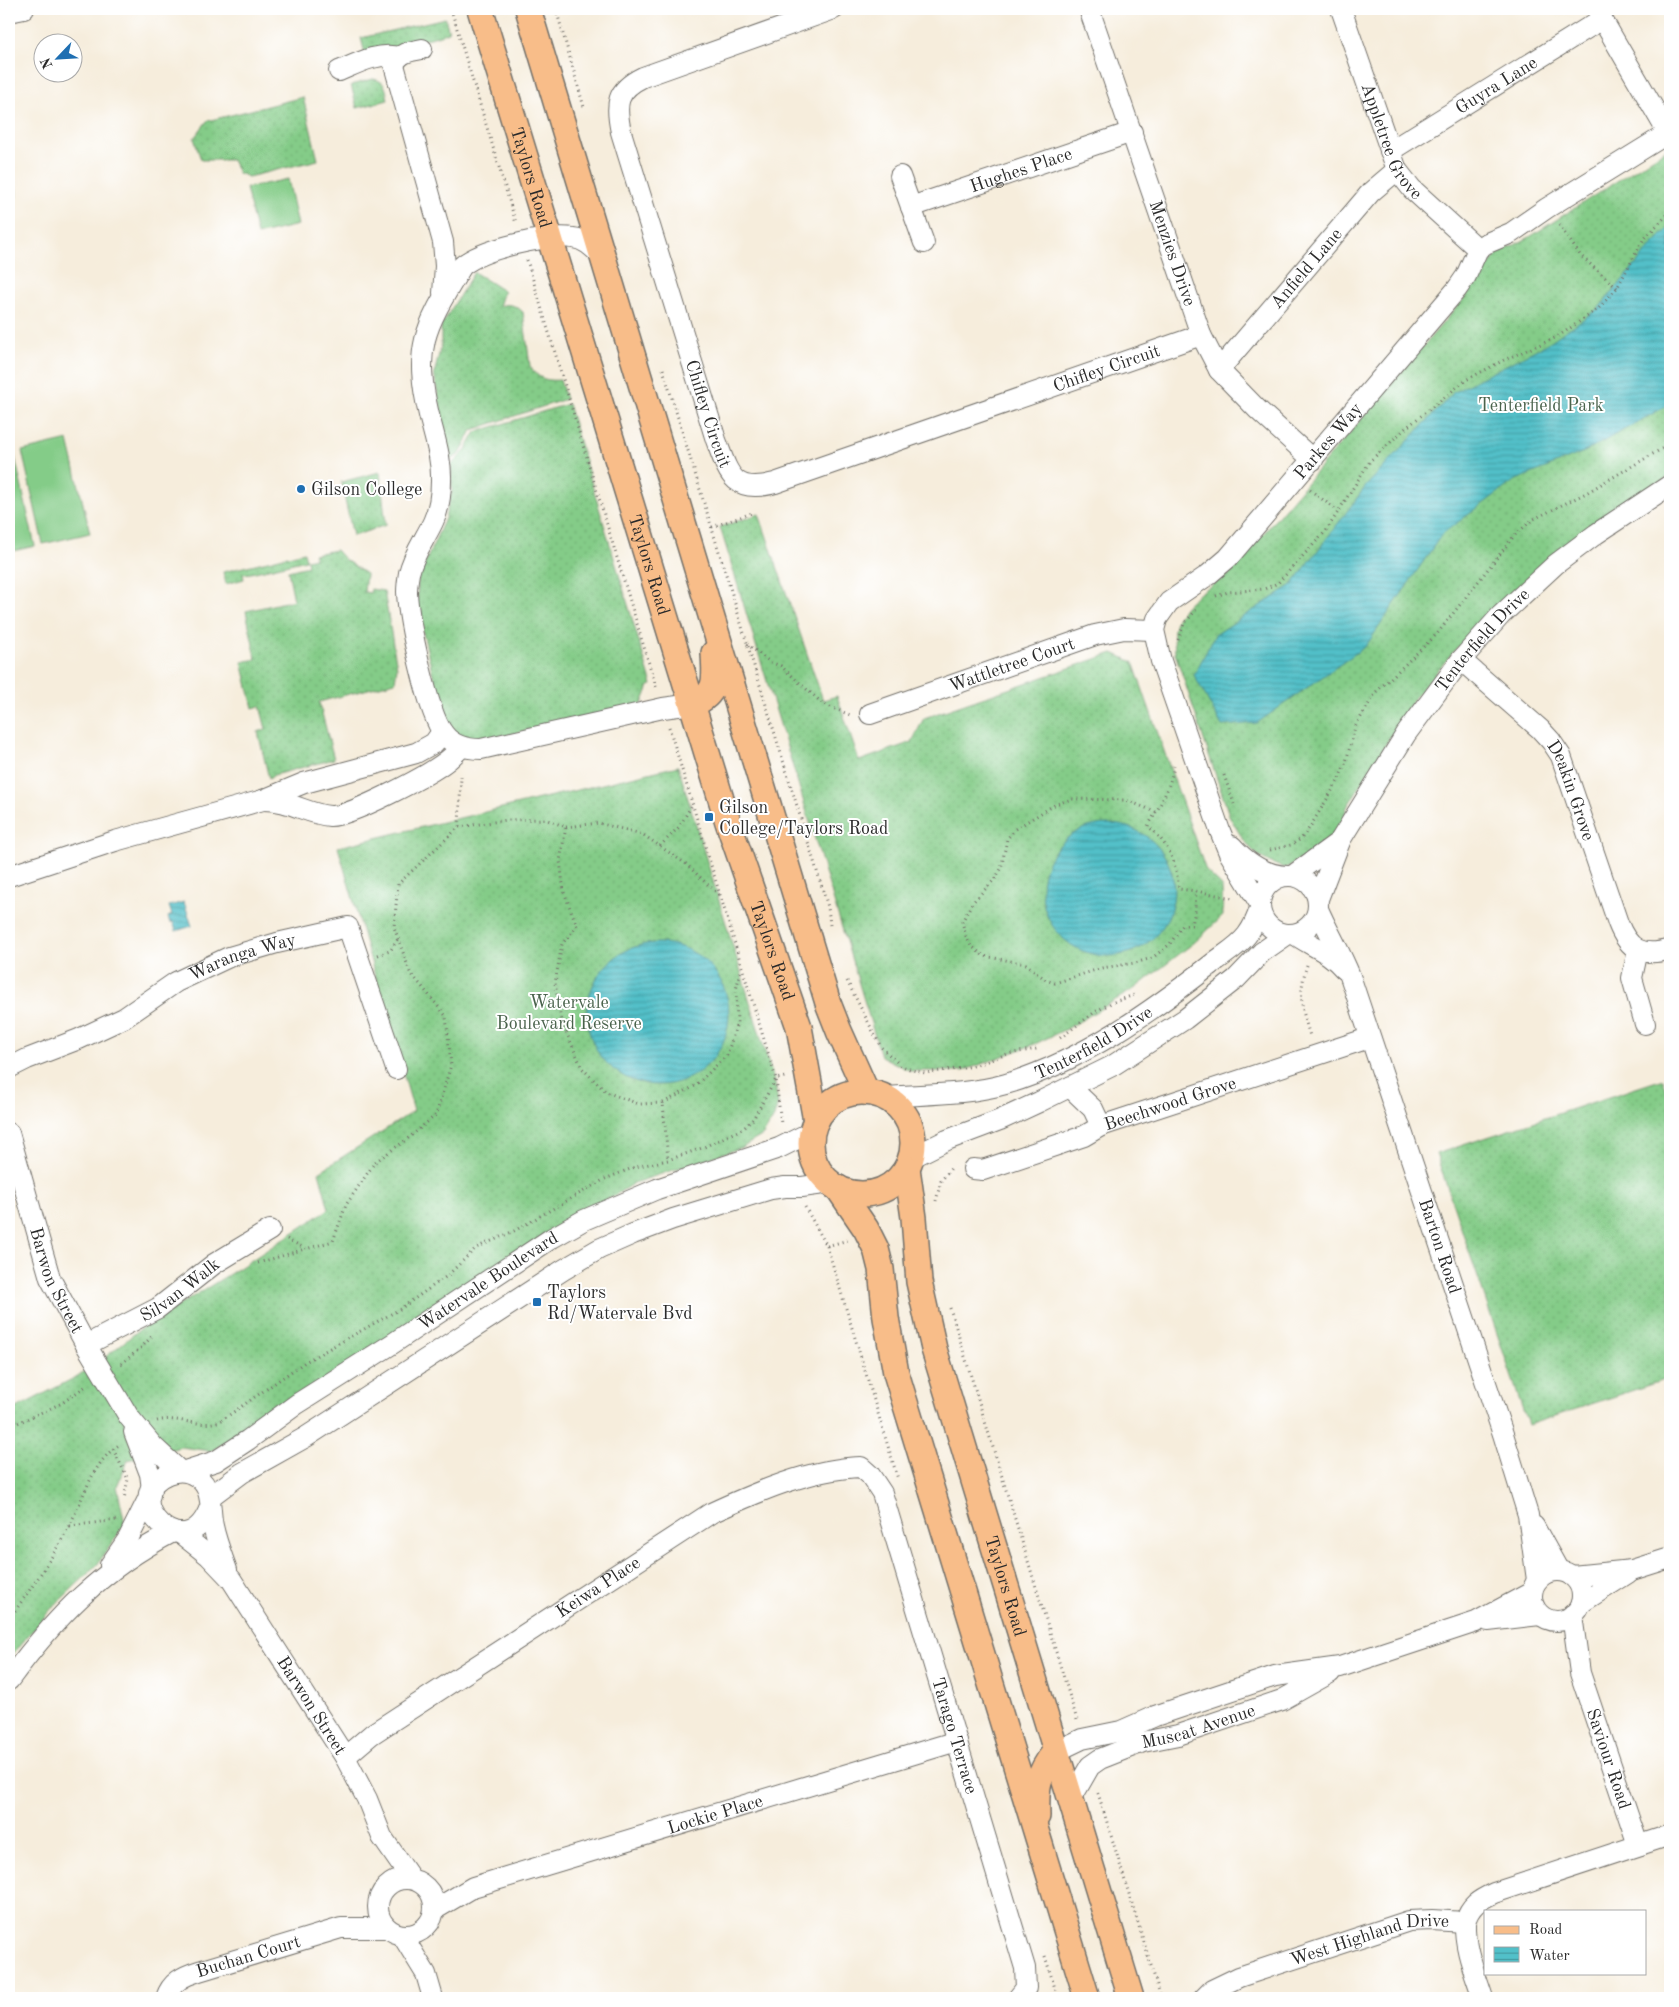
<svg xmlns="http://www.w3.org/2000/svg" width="1679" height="2007" viewBox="0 0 1679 2007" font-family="'Old Standard TT',serif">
	<defs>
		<pattern id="grass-dots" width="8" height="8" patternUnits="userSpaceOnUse" patternTransform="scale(1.25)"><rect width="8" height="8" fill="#84cc88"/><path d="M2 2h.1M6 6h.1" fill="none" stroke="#72af76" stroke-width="1.8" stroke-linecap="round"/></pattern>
		<pattern id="water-rules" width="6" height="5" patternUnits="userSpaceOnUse" patternTransform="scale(1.25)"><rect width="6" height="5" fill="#52c0c9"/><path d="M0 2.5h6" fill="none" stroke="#449ca3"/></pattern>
	</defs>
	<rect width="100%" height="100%" fill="#fff"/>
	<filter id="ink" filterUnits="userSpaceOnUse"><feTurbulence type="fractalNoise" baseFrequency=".02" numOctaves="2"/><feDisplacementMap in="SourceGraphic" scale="10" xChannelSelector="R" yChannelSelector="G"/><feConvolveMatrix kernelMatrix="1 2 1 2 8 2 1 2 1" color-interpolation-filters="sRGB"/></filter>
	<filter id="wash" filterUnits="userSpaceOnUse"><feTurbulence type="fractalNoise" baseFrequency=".0096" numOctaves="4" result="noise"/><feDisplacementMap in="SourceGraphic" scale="20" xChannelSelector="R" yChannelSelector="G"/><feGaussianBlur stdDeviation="1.12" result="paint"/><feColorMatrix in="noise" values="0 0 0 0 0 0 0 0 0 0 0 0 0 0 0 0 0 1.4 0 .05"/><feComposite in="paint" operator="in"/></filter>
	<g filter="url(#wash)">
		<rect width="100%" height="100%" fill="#f6eddc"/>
		<path fill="url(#grass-dots)" stroke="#587c5a" d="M445 18 449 32 399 48 365 54 361 38Z
			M373 79C386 81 386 89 388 100L357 108 351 85Z
			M303 97 318 160 248 177 238 173 232 160H201L194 138 207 121Z
			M1670 147V476L1578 534 1480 621 1415 697 1347 807 1342 827 1321 850 1285 868C1254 859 1244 843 1229 815L1175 653C1175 645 1173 636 1174 629 1178 602 1209 588 1229 574L1471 290 1497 254 1528 238Z
			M9 172C17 185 20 198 9 210Z
			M474 272 504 291 499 306C509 303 516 305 523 312L530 366C538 379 546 381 560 380L566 399 472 430 460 454 450 460 434 374 441 346V326Z
			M568 404 652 685 649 686 642 704 478 742 452 732 443 717 417 608 418 579 445 518 452 489 451 465 465 451 476 432Z
			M380 472 386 525 353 536 341 482Z
			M759 514 823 700 837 696 859 761 912 742 924 718 1113 653 1133 662 1206 871 1222 886 1223 916 1195 942 1134 989 1070 1027 1035 1044 963 1071H910L881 1056 720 527Z
			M336 550 344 559 366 574 364 592 370 593 371 589 384 591 397 668 395 682 319 702 334 759 274 775 269 779 258 732 266 729 260 706 253 708 242 662 256 659 246 611 294 600 288 571 308 566 307 560 315 558 314 554Z
			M304 552 306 560 251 573 243 574 244 579 226 584 223 572Z
			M678 766 775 1084 778 1103 774 1117 763 1135 743 1147 634 1183 253 1426 211 1451 181 1447 128 1460 117 1486 125 1524 97 1565 52 1608 9 1658V1412L76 1377 108 1355 139 1330 241 1267 329 1209 319 1172 414 1111 338 847Z
			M1663 1079 1670 1101V1378L1528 1425 1436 1154Z"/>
		<path fill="#84cc88" stroke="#587c5a" d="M288 179 298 225 257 235 246 188Z
			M68 440 90 533 43 544 22 451Z
			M14 453 35 546 9 552V454Z"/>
		<path fill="url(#water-rules)" stroke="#3e767a" d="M1670 227V404L1586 451 1514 481 1442 534 1366 646 1257 723 1222 726 1194 675 1215 635 1292 585 1366 486 1454 392 1545 345 1598 309 1654 243Z
			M1042 890a66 66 0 1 1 132 0a66 66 0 1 1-132 0Z
			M184 902 192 926 176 931 173 922 170 923 168 917 172 915 169 906Z
			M587 1014a71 71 0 1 1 142 0a71 71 0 1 1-142 0Z"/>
	</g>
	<g filter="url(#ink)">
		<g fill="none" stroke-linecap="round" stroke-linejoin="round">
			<g stroke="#726f69" stroke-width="22">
				<g id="minor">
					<path id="s1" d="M834 9 643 77C616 90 615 104 621 132L716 440C729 475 733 494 775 483L1201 335"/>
					<path id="s2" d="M1089 9 1201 335 1219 370 1257 409 1313 460"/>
					<path id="s3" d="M1341 9 1397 170 1412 189 1478 249"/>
					<path d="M1598 9 1602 19 1668 133"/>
					<path d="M9 12 24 9"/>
					<path d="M422 49C410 51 398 53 394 65L443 242 445 266 443 293"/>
					<path d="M339 71C358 63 378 52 399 57"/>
					<path id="s4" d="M1390 151 1602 19"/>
					<path d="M900 176 924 243"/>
					<path id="s5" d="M911 207 1132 132"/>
					<path d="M602 257C594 248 585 239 573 238 547 234 482 249 462 266 427 325 412 344 429 415 434 436 442 459 441 481 441 495 439 509 433 522 425 539 413 555 409 573 408 579 407 586 407 592 408 619 428 715 444 734 453 746 466 749 481 749L663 708 693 704"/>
					<path id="s6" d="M1219 370 1371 192 1397 170"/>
					<path id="s7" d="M1461 660 1540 729 1551 741 1561 756 1618 923C1628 949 1642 958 1670 949"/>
					<path id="s8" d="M870 714 1095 635 1124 629 1154 630"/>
					<path d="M263 800C290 800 307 814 330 816 350 817 431 774 448 760 453 756 457 751 462 747"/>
					<path d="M1232 846C1247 863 1265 875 1287 876"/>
					<circle cx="1289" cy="905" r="29"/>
					<path d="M9 876 115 841 263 800 304 783 416 753 434 743 442 732"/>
					<path d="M1292 876 1340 841"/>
					<path id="s9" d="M1318 899 1341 839 1406 734 1461 660 1501 615 1556 564 1596 534 1670 485"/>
					<path id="s10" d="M1260 904 1229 853 1220 831 1161 661 1154 630 1157 619 1169 602 1208 575 1228 558 1457 289 1466 276 1478 249 1485 244 1511 233 1547 208 1670 132"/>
					<path id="s11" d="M1318 909C1328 932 1341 953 1350 976L1503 1434 1528 1515 1537 1580"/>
					<path d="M1294 934C1311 946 1330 952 1344 969"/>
					<path d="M1638 950 1632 978 1645 1024"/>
					<path id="s12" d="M9 1068 27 1059 79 1039 124 1018 176 982 229 957 277 943 348 927 396 1069"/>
					<path d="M1070 1087 1093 1109 1101 1126"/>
					<path id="s13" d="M885 1097C925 1094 967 1095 1006 1084 1080 1062 1151 1012 1212 964 1223 955 1238 947 1247 935 1253 927 1257 918 1260 908"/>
					<path id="s14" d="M9 1133 50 1278 86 1345 129 1417 153 1446 180 1471"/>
					<path d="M911 1158 947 1140 1000 1120 1039 1102 1112 1066 1185 1019 1236 979 1262 952 1288 934"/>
					<path id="s15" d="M973 1169 983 1170 1084 1136 1101 1126 1369 1038"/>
					<path id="s16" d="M86 1345 158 1308 214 1264 270 1230"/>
					<path d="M134 1432 150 1474 152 1489"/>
					<path id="s17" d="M185 1471 216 1461 248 1440 297 1404 392 1344 552 1238 584 1220 657 1189 779 1148 813 1131"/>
					<path d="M210 1497 242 1473 306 1437 563 1270 599 1249 633 1234 673 1219 771 1189 785 1187H802L831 1183"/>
					<path d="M210 1507C186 1573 114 1496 168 1474 178 1470 189 1471 197 1477 214 1489 209 1509 213 1526 216 1541 222 1556 227 1570"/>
					<path d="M1534 1526 1559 1571"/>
					<path id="s18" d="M180 1533 209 1556 231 1579 345 1757 367 1799 382 1837 411 1879"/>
					<path d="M110 1565 128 1539 150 1495"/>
					<circle cx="1557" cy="1596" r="25"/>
					<path d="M1572 1576 1632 1570 1670 1558"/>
					<path d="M1581 1603 1628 1573"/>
					<path id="s19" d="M1572 1615 1580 1673 1638 1845"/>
					<path d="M1488 1621 1540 1615"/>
					<path d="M9 1680C56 1616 102 1569 173 1532"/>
					<path d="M1055 1752 1082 1739 1121 1731 1155 1716 1275 1676 1340 1667 1476 1622 1532 1592"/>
					<path id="s20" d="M345 1757 372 1734 711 1513C757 1492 809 1469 861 1467L870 1475 882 1493 1025 1968 1026 1988 1018 1998"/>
					<path id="s21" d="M1071 1799 1090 1766 1100 1759 1143 1742 1178 1735 1282 1700 1330 1673"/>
					<circle cx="406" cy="1907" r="28"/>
					<path id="s22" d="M434 1910 473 1887 957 1741"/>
					<path d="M1465 1922C1464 1949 1475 1973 1483 1998"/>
					<path d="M402 1935 426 1974 433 1998"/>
					<path id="s23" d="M166 1998C171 1982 183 1976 199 1971L341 1928H386"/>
					<path id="s24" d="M1204 1998 1212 1990 1239 1977 1409 1921 1432 1920 1465 1922C1470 1905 1479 1900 1494 1893L1670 1835"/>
				</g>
			</g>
			<g stroke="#726f69" stroke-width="28">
				<g id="major">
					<path id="s25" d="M480 9 728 822 799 1027 816 1121"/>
					<path d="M528 9 828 1003 839 1031 866 1091"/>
					<path d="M693 704C719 693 715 678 714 653"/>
					<circle cx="862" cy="1143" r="51"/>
					<path id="s26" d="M907 1168 914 1218 919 1282 934 1349 1131 1998"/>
					<path d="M838 1188 866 1229 876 1249 881 1269 886 1318 896 1373 1087 1998"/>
					<path d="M1037 1816C1036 1788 1037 1774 1055 1752"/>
				</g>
			</g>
			<path stroke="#726f69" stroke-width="3" stroke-dasharray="1 4" stroke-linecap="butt" d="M451 9 516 223
				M556 9 584 107
				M1559 225 1580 255 1617 288
				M527 260 657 690
				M663 369 828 907 830 925
				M1310 490 1338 511
				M712 527 752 513
				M1216 596 1228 592 1264 589 1278 583 1326 531 1370 461 1407 427 1466 380 1504 360 1557 337 1598 309 1617 288 1643 240 1670 212
				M1178 640 1184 624 1196 610
				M747 644 770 662 781 666 823 704 850 715
				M669 727 769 1056 776 1079 781 1124
				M1224 775 1234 804
				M1156 812 1126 800 1072 799 1056 804 1015 829 1007 839 1001 869 995 879 972 903 962 922 966 936 971 946 984 956 1026 964 1046 980 1055 983 1102 968 1135 963 1152 958 1169 945 1183 925H1192L1195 911 1196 891 1179 889C1176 862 1169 844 1148 826 1160 806 1170 788 1174 766
				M459 827 507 820 545 819 566 827 560 861 564 892 577 926 562 944 555 983 561 1020 582 1068 606 1092 639 1104 663 1103 668 1160
				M566 827 598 823 642 834 686 864 720 896
				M660 846 679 827 692 805
				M1270 850 1291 845 1301 839 1310 827 1338 781 1346 762 1355 727 1376 692 1437 634 1514 536 1532 520 1586 493 1670 444
				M1196 891 1232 898
				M378 955 390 951 398 939
				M1307 965C1298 995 1301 1007 1310 1036
				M847 981 881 1047 900 1065 912 1070 925 1073 963 1068 977 1065 1007 1054 1037 1049
				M1060 1038 1095 1012 1111 1003 1134 995
				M663 1103 695 1086 727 1055 737 1023 736 990 741 969
				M936 1201 941 1181 952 1167
				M805 1207 827 1246 848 1240
				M287 1239 306 1249 333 1241 346 1205 375 1162 406 1140 436 1115 451 1065 446 1016 410 972 394 927 398 884 459 827 461 776
				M827 1246 898 1479
				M258 1263 305 1249
				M950 1308 1077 1720
				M121 1364 142 1347 153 1335
				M157 1421C178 1415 202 1430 222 1420L305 1362 400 1309 447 1276 476 1248 514 1231 605 1179 635 1167 668 1160 702 1148 744 1128 753 1119 776 1079 785 1077
				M9 1427 62 1403 86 1386
				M113 1449 128 1479 124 1499
				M70 1526 116 1520
				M9 1619C31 1589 52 1559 69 1526 83 1500 92 1462 119 1445
				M1098 1793 1161 1998
				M1045 1956 1058 1998"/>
			<use href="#minor" stroke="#fff" stroke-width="20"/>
			<use href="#major" stroke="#f8bd89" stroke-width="25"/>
		</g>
	</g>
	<g fill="#1f6fb2" stroke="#fff" stroke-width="2">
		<circle cx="301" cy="489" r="5"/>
		<rect x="704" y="812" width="10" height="10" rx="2.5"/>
		<rect x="532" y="1297" width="10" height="10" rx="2.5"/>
	</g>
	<g text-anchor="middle" stroke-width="4" stroke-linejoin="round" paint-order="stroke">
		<g font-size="18" fill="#2b2b2b" stroke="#fff">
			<text dy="6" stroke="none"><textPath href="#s4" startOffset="125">Guyra Lane</textPath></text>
			<text dy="6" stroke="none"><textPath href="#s3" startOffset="142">Appletree Grove</textPath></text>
			<text dy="6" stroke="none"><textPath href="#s5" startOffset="116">Hughes Place</textPath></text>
			<text dy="6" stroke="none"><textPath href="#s25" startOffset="176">Taylors Road</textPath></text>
			<text dy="6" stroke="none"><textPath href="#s2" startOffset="258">Menzies Drive</textPath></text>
			<text dy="6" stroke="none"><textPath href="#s6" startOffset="134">Anfield Lane</textPath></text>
			<text dy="6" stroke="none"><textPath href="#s1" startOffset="1028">Chifley Circuit</textPath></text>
			<text dy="6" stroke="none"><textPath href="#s1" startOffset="564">Chifley Circuit</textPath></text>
			<text dy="6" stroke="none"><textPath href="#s10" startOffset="555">Parkes Way</textPath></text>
			<text dy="6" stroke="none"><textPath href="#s25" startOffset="581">Taylors Road</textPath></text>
			<text dy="6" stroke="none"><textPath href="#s9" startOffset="309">Tenterfield Drive</textPath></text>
			<text dy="6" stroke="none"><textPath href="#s8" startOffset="150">Wattletree Court</textPath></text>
			<text dy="6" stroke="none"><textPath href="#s7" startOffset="175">Deakin Grove</textPath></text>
			<text dy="6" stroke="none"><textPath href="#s25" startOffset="986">Taylors Road</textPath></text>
			<text dy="6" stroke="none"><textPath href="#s12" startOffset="260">Waranga Way</textPath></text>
			<text dy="6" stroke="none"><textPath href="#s13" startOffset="219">Tenterfield Drive</textPath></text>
			<text dy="6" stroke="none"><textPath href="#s15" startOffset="209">Beechwood Grove</textPath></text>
			<text dy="6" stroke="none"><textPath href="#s11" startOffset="359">Barton Road</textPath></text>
			<text dy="6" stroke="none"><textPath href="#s14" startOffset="155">Barwon Street</textPath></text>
			<text dy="6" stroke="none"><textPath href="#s17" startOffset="359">Watervale Boulevard</textPath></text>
			<text dy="6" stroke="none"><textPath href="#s16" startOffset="109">Silvan Walk</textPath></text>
			<text dy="6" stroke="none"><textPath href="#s26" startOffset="431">Taylors Road</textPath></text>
			<text dy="6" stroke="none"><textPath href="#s20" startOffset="305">Keiwa Place</textPath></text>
			<text dy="6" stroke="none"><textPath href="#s18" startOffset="219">Barwon Street</textPath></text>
			<text dy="6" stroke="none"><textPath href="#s21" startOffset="154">Muscat Avenue</textPath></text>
			<text dy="6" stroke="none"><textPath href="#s20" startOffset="885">Tarago Terrace</textPath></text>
			<text dy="6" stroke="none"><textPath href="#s19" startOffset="149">Saviour Road</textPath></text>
			<text dy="6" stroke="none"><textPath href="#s22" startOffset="298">Lockie Place</textPath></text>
			<text dy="6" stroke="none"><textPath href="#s24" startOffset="178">West Highland Drive</textPath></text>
			<text dy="6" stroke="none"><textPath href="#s23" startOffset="96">Buchan Court</textPath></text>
		</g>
		<g font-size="18" fill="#4a634c" stroke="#fff">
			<text x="1541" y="411">Tenterfield Park</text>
			<text x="569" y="1008">Watervale<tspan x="569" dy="21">Boulevard Reserve</tspan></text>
		</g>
		<g font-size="18" fill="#2b2b2b" stroke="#fff" text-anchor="start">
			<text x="311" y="495">Gilson College</text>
			<text x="719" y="813">Gilson<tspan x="719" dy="21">College/Taylors Road</tspan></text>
			<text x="547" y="1298">Taylors<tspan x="547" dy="21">Rd/Watervale Bvd</tspan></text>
		</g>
	</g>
	<rect width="1679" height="2007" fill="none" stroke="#fff" stroke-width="30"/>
	<rect x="1484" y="1910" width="162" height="65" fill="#ffffff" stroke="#aaaaaa"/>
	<rect x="1494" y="1926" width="25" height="8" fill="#f8bd89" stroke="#aaaaaa"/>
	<text x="1529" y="1934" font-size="15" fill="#2b2b2b">Road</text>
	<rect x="1494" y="1947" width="25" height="15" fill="url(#water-rules)" stroke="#aaaaaa"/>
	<text x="1529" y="1960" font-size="15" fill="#2b2b2b">Water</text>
	<g transform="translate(58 58) rotate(245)"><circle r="24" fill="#ffffff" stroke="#aaaaaa"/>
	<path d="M0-4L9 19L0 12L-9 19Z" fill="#1f6fb2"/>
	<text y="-8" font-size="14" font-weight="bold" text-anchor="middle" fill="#2b2b2b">N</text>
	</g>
</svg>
